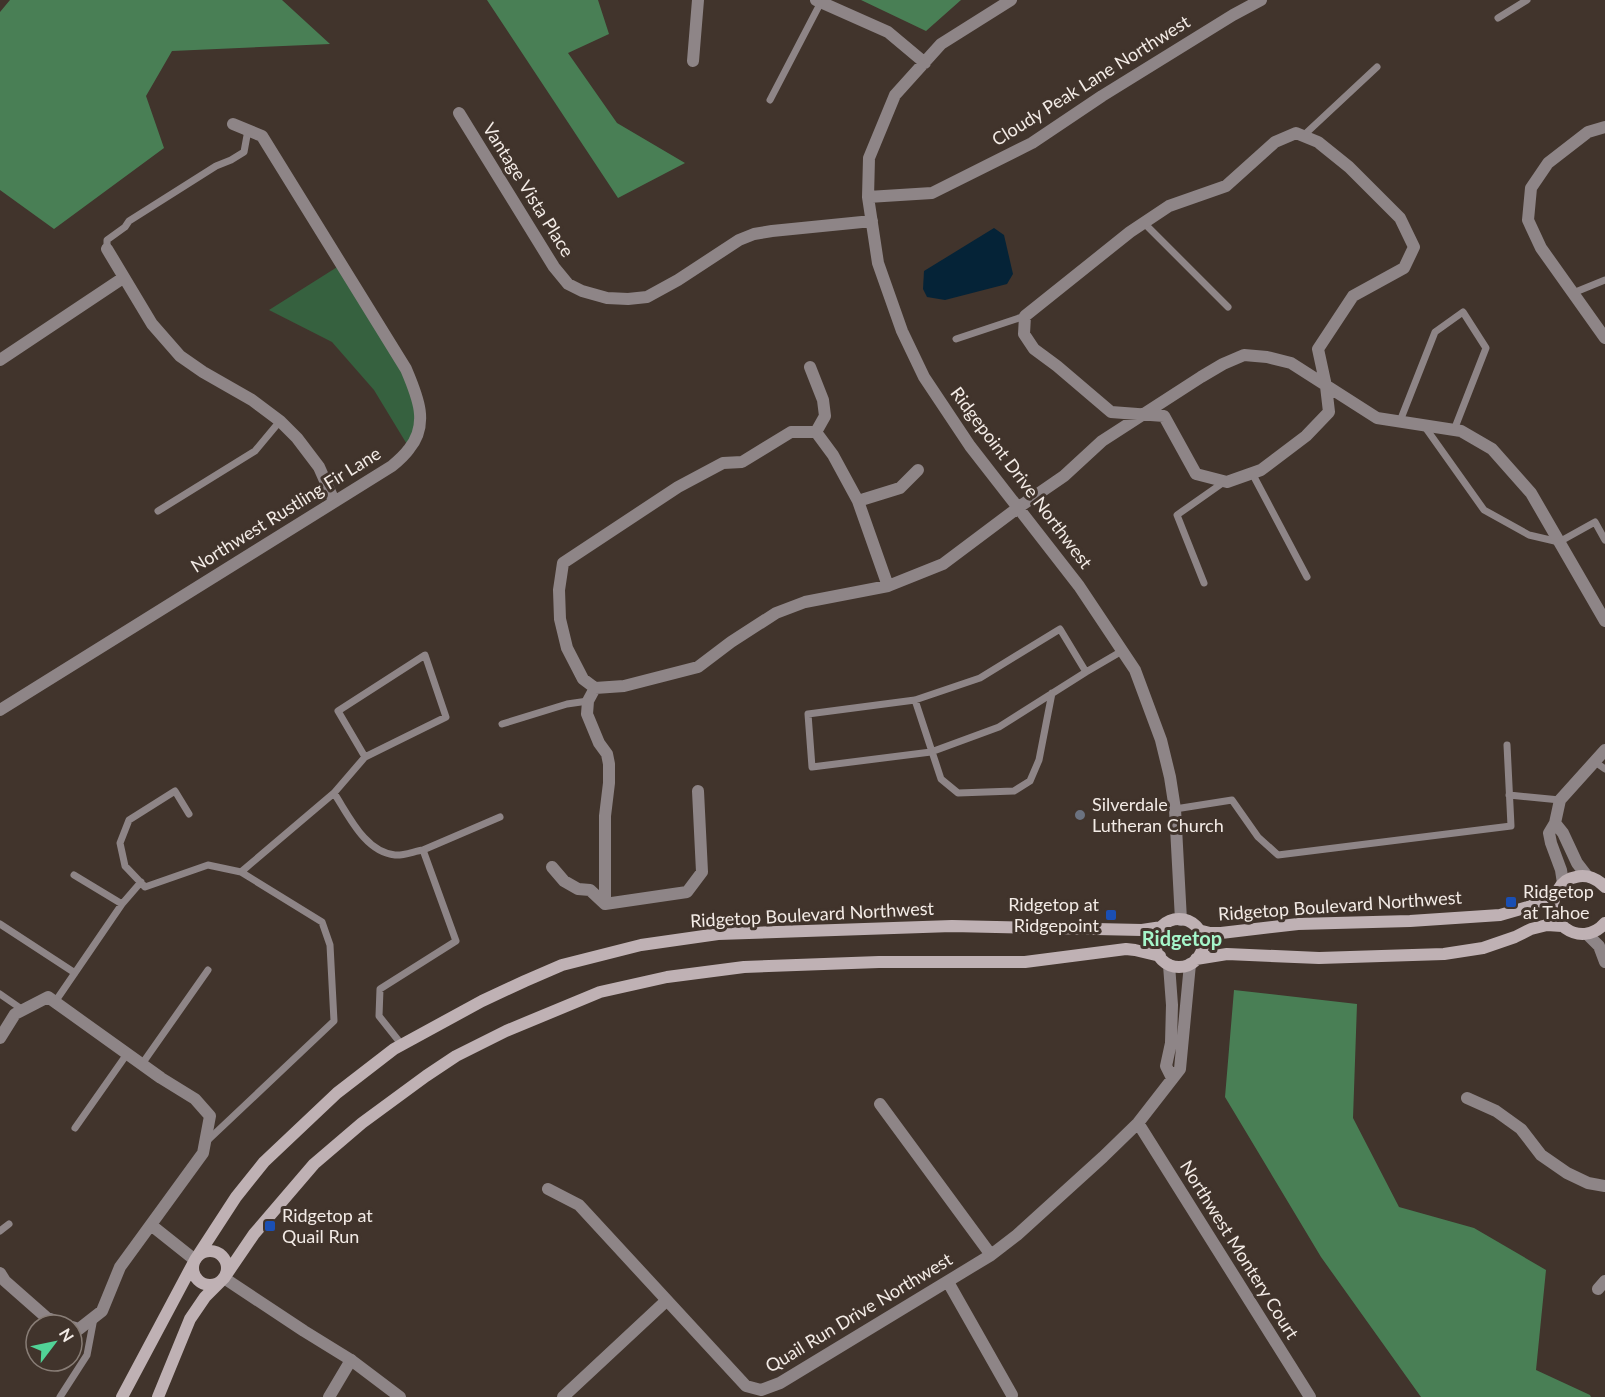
<svg xmlns="http://www.w3.org/2000/svg" width="1605" height="1397" viewBox="0 0 1605 1397" font-family="Lato,sans-serif">
	<rect width="100%" height="100%" fill="#41342c"/>
	<path fill="#36613f" d="M342 264 406 369 421 412 408 446 374 390 332 342 269 310Z"/>
	<path fill="#497f55" d="M10 0H282L330 44 172 51 146 96 164 148 54 229 0 190V12Z
		M487 0H598L609 34 568 53 617 123 685 163 618 198Z
		M861 0H961L926 31Z
		M1234 990 1357 1004 1353 1118 1399 1207 1474 1228 1546 1270 1536 1370 1590 1395 1591 1397H1421L1321 1257 1225 1097Z"/>
	<path fill="#052337" d="M994 228 1004 235 1013 274 1007 284 945 300 927 297 923 289 924 271Z"/>
	<g fill="none" stroke-linecap="round" stroke-linejoin="round">
		<path stroke="#8e8587" stroke-width="7" d="M1498 18 1527 0
			M770 100 821 2
			M1303 136 1377 67
			M1144 223 1228 307
			M107 249V240L125 227 129 221 216 166 231 160 244 152 248 130
			M1573 293 1605 280
			M956 339 1025 316
			M1400 421 1435 332 1463 312 1486 348 1454 430
			M1425 427 1484 510 1529 535 1559 542 1595 522 1605 540
			M1252 473 1307 577
			M158 511 255 451 280 421
			M1204 583 1177 515 1224 482
			M1086 672 999 727 931 752 812 767 808 714 915 700 980 678 1060 629 1086 672 1122 651
			M915 700 941 779 958 793 1014 791 1030 781 1039 760 1052 693
			M502 724 567 704 588 701
			M1595 762 1605 769
			M334 793 365 757 446 717 425 655 338 711 365 757
			M1509 795 1560 800
			M1175 809 1232 800 1258 837 1278 855 1511 826 1507 745
			M189 814 175 791 129 820 120 843 125 866 145 887 208 865 241 872
			M74 875 122 904 141 882
			M0 924 75 973
			M0 994 23 1010
			M55 1002 122 904
			M402 1045 379 1016 380 989 456 941 423 850 500 817
			M142 1064 208 970
			M75 1128 127 1054
			M207 1141 334 1021 330 945 322 922 241 872 334 793C349 816 365 852 395 855 403 856 415 851 423 850
			M0 1231 9 1224
			M60 1397 87 1355 94 1318"/>
		<path stroke="#8e8587" stroke-width="12" d="M816 0 888 32 925 63
			M1011 0 941 44 895 95 869 158 868 197 878 263 902 331 924 377 970 446 1079 586 1135 670 1161 740 1170 777 1175 809 1181 920
			M693 61 698 0
			M459 113 554 267 568 284 582 291 607 298 628 299 647 297 678 280 739 240 754 234 772 231 872 221
			M1605 127 1588 132 1548 163 1531 188 1528 220 1541 248 1605 338
			M1296 133 1318 142 1349 167 1400 218 1414 247 1404 268 1353 296 1318 349 1326 386 1329 412 1306 436 1261 470 1227 482 1196 474 1164 416 1111 412 1057 366 1034 349 1024 334 1025 316 1130 232 1169 206 1226 186 1275 142Z
			M868 197 932 193 1032 143 1102 96 1233 15 1261 0
			M107 249 152 324 180 356 203 372 252 400 280 421 297 438 319 467 334 501
			M0 360 123 278
			M810 367 823 400 825 416 816 432
			M858 501 900 488 918 470
			M595 688 624 686 698 667 731 642 776 613 805 602 888 586 943 564 1019 507 1064 476 1102 441 1201 377 1223 364 1244 355 1267 357 1291 363 1377 418 1461 431 1492 449 1531 493 1605 621
			M595 688 583 679 567 648 560 619 559 590 563 563 678 487 723 463 742 462 791 432H816L833 455 858 501 888 586
			M595 688 588 701 587 714 599 743 607 754 609 764V783L605 816V904
			M0 710 392 466C398 461 404 456 409 449 430 424 417 395 406 369L262 136 233 124
			M1555 823 1563 833 1577 863 1587 876
			M552 867 564 881 578 889 590 890 605 904 687 892 702 872 698 791
			M1563 883 1561 870 1551 843 1549 833 1555 823 1560 800 1605 750
			M1587 934 1599 946 1605 962
			M1169 965 1172 1005 1171 1043 1166 1066 1172 1078
			M0 1038 15 1014 48 997 161 1078 195 1099 210 1116 203 1153 120 1267 102 1311 79 1329 72 1327
			M1467 1098 1496 1111 1521 1129 1541 1155 1567 1173 1588 1183 1605 1186
			M880 1104 991 1255
			M1138 1123 1310 1397
			M548 1189 579 1205 746 1386 761 1390 780 1383 991 1255 1017 1235 1103 1157 1138 1123 1180 1069 1190 964
			M151 1225 195 1260
			M0 1273 5 1281 47 1318 67 1325
			M948 1282 1012 1395
			M1598 1289 1605 1281
			M329 1397 351 1360"/>
		<path stroke="#8e8587" stroke-width="12" d="M224 1278 304 1331 351 1360 400 1397
			M563 1397 666 1301"/>
		<path stroke="#bfb1b4" stroke-width="12" d="M1605 887C1598 879 1587 874 1576 877 1568 878 1562 883 1558 890 1539 920 1581 951 1605 923
			M1155 943a24 24 0 1 1 48 0a24 24 0 1 1-48 0Z
			M1198 930 1210 933H1221L1298 924 1410 921 1500 915 1528 907 1554 897
			M1196 959 1227 954 1319 958 1444 954 1483 948 1515 937 1531 929 1547 925 1562 926
			M193 1268a17 17 0 1 1 34 0a17 17 0 1 1-34 0Z
			M122 1397 195 1260 236 1197 264 1162 337 1093 394 1049 482 1001 525 981 562 965 641 945 718 934 952 926 1142 930 1162 927
			M158 1397 190 1319 205 1297 224 1278 254 1234 314 1164 362 1123 426 1076 456 1056 506 1031 600 992 667 977 744 967 879 962H1025L1126 949 1135 950 1160 956"/>
	</g>
	<circle fill="#6b7280" stroke="#41342c" stroke-width="2" cx="1080" cy="815" r="6"/>
	<g fill="#1a4fb4" stroke="#41342c" stroke-width="2">
		<rect x="1505" y="896" width="12" height="12" rx="3"/>
		<rect x="1105" y="909" width="12" height="12" rx="3"/>
		<rect x="264" y="1220" width="12" height="12" rx="3"/>
	</g>
	<g text-anchor="middle" stroke-width="6" stroke-linejoin="round" paint-order="stroke">
		<g font-size="18" fill="#f3ebe6" stroke="#41342c">
			<text transform="translate(1091 81) rotate(-32)" y="6">Cloudy Peak Lane Northwest</text>
			<text transform="translate(528 190) rotate(58)" y="6">Vantage Vista Place</text>
			<text transform="translate(1021 478) rotate(53)" y="6">Ridgepoint Drive Northwest</text>
			<text transform="translate(286 510) rotate(-32)" y="6">Northwest Rustling Fir Lane</text>
			<text transform="translate(1340 906) rotate(-4)" y="6">Ridgetop Boulevard Northwest</text>
			<text transform="translate(812 915) rotate(-3)" y="6">Ridgetop Boulevard Northwest</text>
			<text transform="translate(1239 1250) rotate(58)" y="6">Northwest Montery Court</text>
			<text transform="translate(859 1313) rotate(-31)" y="6">Quail Run Drive Northwest</text>
		</g>
		<g font-size="18" fill="#f3ebe6" stroke="#41342c" text-anchor="start">
			<text x="1092" y="811">Silverdale<tspan x="1092" dy="21">Lutheran Church</tspan></text>
			<text x="1523" y="898">Ridgetop<tspan x="1523" dy="21">at Tahoe</tspan></text>
			<text x="1099" y="911" text-anchor="end">Ridgetop at<tspan x="1099" dy="21">Ridgepoint</tspan></text>
			<text x="282" y="1222">Ridgetop at<tspan x="282" dy="21">Quail Run</tspan></text>
		</g>
		<g font-size="20" font-weight="bold" fill="#a5f6ca" stroke="#41342c">
			<text x="1182" y="946">Ridgetop</text>
		</g>
	</g>
	<g transform="translate(54 1343) rotate(58)"><circle r="28" fill="#41342c" stroke="#887d76" stroke-width="1.5"/>
	<path d="M0-4.5L10 22L0 15L-10 22Z" fill="#51d397"/>
	<text y="-9" font-size="16" font-weight="bold" text-anchor="middle" fill="#f3ebe6">N</text>
	</g>
</svg>
